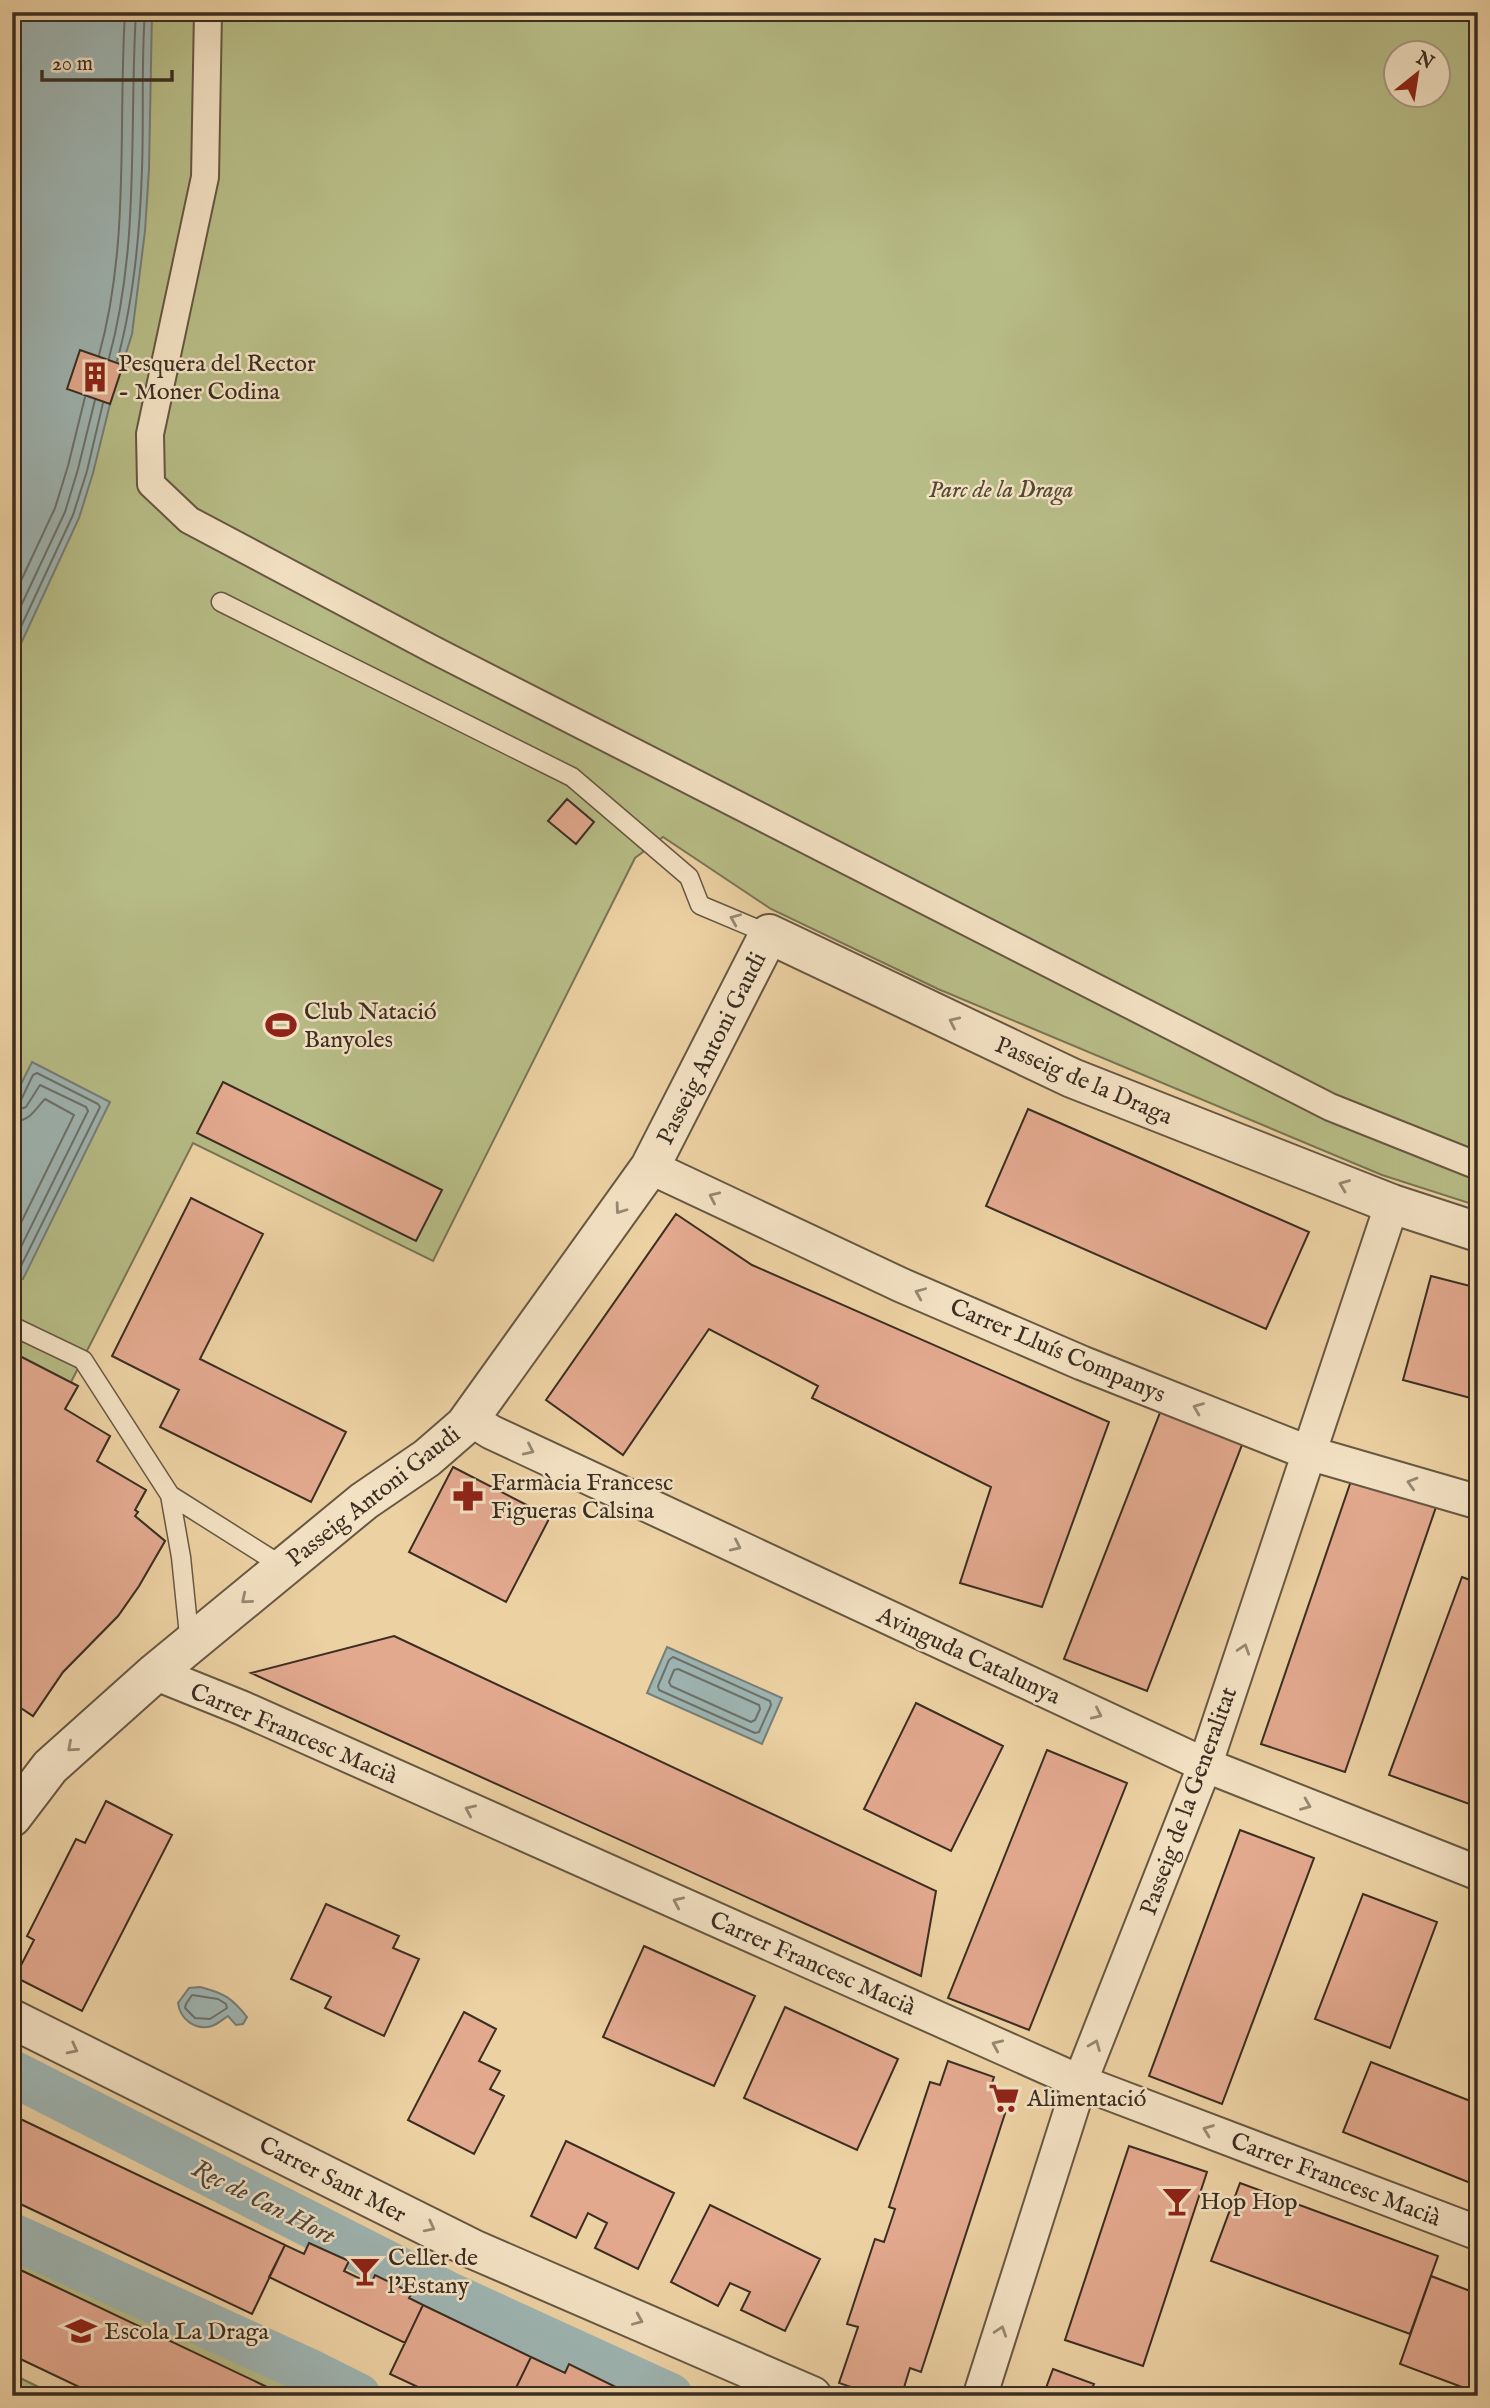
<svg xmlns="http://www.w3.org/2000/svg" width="1490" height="2408" viewBox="0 0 1490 2408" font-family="'IM FELL English',serif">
	<rect width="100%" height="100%" fill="#ecd1a3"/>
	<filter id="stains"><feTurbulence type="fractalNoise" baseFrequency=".00286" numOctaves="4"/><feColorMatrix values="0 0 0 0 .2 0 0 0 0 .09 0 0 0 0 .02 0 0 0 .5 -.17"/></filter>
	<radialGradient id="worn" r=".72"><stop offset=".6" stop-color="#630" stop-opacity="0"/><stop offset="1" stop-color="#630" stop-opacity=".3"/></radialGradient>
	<path fill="#b7bc86" stroke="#797554" stroke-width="2" fill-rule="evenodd" d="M140 12H1478V1206L1382 1175 938 989 771 909 663 837 635 858 433 1261 193 1143 71 1382 78 1386 65 1409 110 1436 97 1461 146 1490 135 1510 138 1512 135 1516 165 1541 139 1586 118 1616 63 1672 33 1716 18 1706 12 1708V600ZM1396 52H1438V94H1396Z
		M12 2227 371 2396H286L12 2266Z
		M12 2374 57 2396H12Z"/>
	<path fill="#9eb4b1" stroke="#767e78" stroke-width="2" d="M12 12H152L149 169 145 231 132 334 110 404 93 473 79 518 12 663Z
		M32 1062 110 1102 23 1279 12 1274V1102Z
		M667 1647 782 1698 762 1744 647 1693Z
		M200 1987C224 1993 232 1998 247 2017L243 2024 236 2025 228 2016C223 2019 218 2024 212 2026 195 2031 180 2019 178 2003L189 1988Z"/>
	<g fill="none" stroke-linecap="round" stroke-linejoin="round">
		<path stroke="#6c716a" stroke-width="2" d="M99 355C130 243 118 127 125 12
			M109 358C140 245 129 128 136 12
			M117 361C134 300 140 232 142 169 144 117 141 64 145 12
			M12 600 55 508 68 466 85 397
			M12 625 65 512 78 469 95 400
			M12 646 73 515 87 471 103 403
			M12 1103 21 1100 33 1075 37 1073 98 1104 100 1107 21 1266 12 1268
			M12 1112 26 1107 40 1085 86 1107 88 1111 16 1257 12 1259
			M12 1122C31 1121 34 1110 45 1099L74 1115 12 1241
			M673 1657 770 1701 771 1705 759 1732 755 1733 659 1690 658 1686 669 1660Z
			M678 1669 759 1705 760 1709 755 1720 751 1722 671 1686 669 1682 674 1670Z
			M192 1995 218 1999 226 2004 227 2008 210 2019 195 2018 185 2008 186 2004Z"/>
		<path stroke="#9eb4b1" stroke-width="46" d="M12 2073 449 2295 670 2396
			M12 2236 312 2373 358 2396"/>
	</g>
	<path fill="#e3a98f" stroke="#3b2e22" stroke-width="2" d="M80 350 123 365 110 404 67 389Z
		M567 799 594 822 576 844 548 821Z
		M223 1082 442 1190 416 1241 197 1133Z
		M1028 1109 1309 1232 1266 1329 986 1206Z
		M191 1198 263 1234 200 1359 346 1432 311 1502 160 1427 179 1390 112 1356Z
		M676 1214 752 1265 1109 1422 1042 1607 960 1583 991 1487 812 1398 818 1386 709 1329 623 1455 546 1400Z
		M1431 1276 1478 1288V1400L1403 1380Z
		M12 1352 78 1386 65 1409 110 1436 97 1461 146 1490 135 1510 138 1512 135 1516 165 1541 139 1586 118 1616 63 1672 33 1716 18 1706 12 1708Z
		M1163 1405 1245 1437 1147 1691 1064 1659Z
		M453 1467 550 1517 506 1602 409 1552Z
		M1352 1478 1436 1507 1345 1772 1261 1744Z
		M1462 1577 1478 1583V1799L1475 1806 1389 1775Z
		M394 1636 936 1891 921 1976 251 1673Z
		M916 1703 1003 1746 951 1851 864 1809Z
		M1047 1750 1127 1783 1029 2030 948 1998Z
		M106 1801 172 1835 82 2011 15 1977 34 1940 27 1936 76 1839 85 1843Z
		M1240 1830 1314 1858 1222 2104 1149 2076Z
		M1363 1894 1437 1922 1390 2048 1315 2019Z
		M326 1904 399 1936 393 1948 419 1959 384 2036 325 2008 331 1997 291 1979Z
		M644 1946 755 1996 714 2086 603 2037Z
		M785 2007 898 2059 857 2150 744 2098Z
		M464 2012 496 2029 479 2061 500 2071 490 2089 504 2096 474 2154 408 2120Z
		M948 2061 994 2077 991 2086 1012 2092 921 2372 910 2368 902 2394 890 2390 888 2396H877L839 2383 858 2327 847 2324 875 2239 884 2242 895 2209 889 2207 930 2082 940 2085Z
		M1371 2062 1478 2104V2186L1343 2132Z
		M12 2115 285 2245 252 2314 12 2200Z
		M566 2141 674 2193 638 2269 595 2248 607 2223 588 2213 576 2238 531 2216Z
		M1129 2146 1207 2172 1143 2366 1065 2340Z
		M1240 2183 1438 2256 1410 2334 1211 2261Z
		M710 2205 820 2259 785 2331 741 2310 750 2292 730 2283 718 2306 671 2282Z
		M309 2243 349 2261 344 2271 371 2284 375 2275 412 2293 409 2298 423 2305 405 2343 269 2277 285 2245 304 2254Z
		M12 2266 286 2396H98L12 2355Z
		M1431 2276 1478 2294V2393L1400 2364Z
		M423 2305 531 2357 512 2396H437L390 2374Z
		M531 2357 565 2373 569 2364 634 2396H512Z
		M1053 2369 1094 2384 1091 2390 1106 2396H1043Z"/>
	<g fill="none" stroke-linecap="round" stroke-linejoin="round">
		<g stroke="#675742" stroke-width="21">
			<path id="service" d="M221 602 572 777 689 877 700 905 769 934
				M12 1326 83 1360 170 1495 181 1557 190 1645
				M170 1495 284 1567"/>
		</g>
		<g stroke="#675742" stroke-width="30">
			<path id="pedestrian" d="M208 12 205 177 150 434 151 484 189 520 434 650 1330 1107 1478 1166"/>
		</g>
		<g stroke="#675742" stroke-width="37">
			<path id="minor" d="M650 1167 901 1285 1082 1363 1309 1453 1478 1502
				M469 1418 491 1432 1205 1765 1478 1873
				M155 1673 242 1708 1080 2082 1478 2233
				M980 2396 1080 2082 1205 1765 1392 1204"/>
		</g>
		<g stroke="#675742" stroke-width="42">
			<path id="tertiary" d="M12 1817 50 1767 155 1673 364 1501 427 1458 465 1425 650 1167 769 934 1072 1078 1392 1204 1478 1232
				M12 2019 475 2250 812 2396"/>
		</g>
		<use href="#service" stroke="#f3e1c3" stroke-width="18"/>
		<use href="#pedestrian" stroke="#f3e1c3" stroke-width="26"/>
		<use href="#minor" stroke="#f3e1c3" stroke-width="33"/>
		<use href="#tertiary" stroke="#f3e1c3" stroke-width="38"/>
	</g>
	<defs><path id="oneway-chevron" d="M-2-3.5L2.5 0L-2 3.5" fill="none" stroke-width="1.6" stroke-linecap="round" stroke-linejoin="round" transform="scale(1.75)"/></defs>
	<g stroke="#978872">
		<use href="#oneway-chevron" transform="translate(735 919) rotate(-157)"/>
		<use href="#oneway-chevron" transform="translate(954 1022) rotate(-155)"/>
		<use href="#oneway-chevron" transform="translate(1344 1185) rotate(-159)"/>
		<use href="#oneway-chevron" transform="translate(714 1197) rotate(-155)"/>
		<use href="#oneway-chevron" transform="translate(620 1209) rotate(126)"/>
		<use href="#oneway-chevron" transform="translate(920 1293) rotate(-157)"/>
		<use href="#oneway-chevron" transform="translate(1198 1408) rotate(-158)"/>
		<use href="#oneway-chevron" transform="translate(529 1450) rotate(25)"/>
		<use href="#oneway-chevron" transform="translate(1412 1483) rotate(-164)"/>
		<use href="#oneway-chevron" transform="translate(736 1546) rotate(25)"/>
		<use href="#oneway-chevron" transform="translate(246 1599) rotate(140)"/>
		<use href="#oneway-chevron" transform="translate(1244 1649) rotate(-72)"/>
		<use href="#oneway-chevron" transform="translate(1097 1714) rotate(25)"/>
		<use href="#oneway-chevron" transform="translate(72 1747) rotate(139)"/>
		<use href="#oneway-chevron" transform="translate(1306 1805) rotate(22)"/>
		<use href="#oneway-chevron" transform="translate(470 1810) rotate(-156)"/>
		<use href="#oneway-chevron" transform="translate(678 1902) rotate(-156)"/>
		<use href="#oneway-chevron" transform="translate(997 2045) rotate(-156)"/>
		<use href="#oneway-chevron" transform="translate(1095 2045) rotate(-68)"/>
		<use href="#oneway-chevron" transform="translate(73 2049) rotate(27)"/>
		<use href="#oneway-chevron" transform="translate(1208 2130) rotate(-159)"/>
		<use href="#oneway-chevron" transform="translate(430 2227) rotate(27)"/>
		<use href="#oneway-chevron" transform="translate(638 2320) rotate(23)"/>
		<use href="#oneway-chevron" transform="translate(1001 2331) rotate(-72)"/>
	</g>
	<defs>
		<g id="building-bare" transform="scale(2.415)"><path d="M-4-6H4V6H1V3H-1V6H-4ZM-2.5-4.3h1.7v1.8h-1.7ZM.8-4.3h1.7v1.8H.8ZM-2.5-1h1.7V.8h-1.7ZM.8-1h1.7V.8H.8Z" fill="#8f2418" stroke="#f3e1c3" stroke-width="2.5" paint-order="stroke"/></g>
		<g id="stadium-bare" transform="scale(2.415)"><path d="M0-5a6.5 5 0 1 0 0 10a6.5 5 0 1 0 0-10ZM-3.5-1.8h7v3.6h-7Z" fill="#8f2418" stroke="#f3e1c3" stroke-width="2.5" paint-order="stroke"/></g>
		<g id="pharmacy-bare" transform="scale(2.415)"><path d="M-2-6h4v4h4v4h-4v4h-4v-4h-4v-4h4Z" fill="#8f2418" stroke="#f3e1c3" stroke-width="2.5" paint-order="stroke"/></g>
		<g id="supermarket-bare" transform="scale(2.415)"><path d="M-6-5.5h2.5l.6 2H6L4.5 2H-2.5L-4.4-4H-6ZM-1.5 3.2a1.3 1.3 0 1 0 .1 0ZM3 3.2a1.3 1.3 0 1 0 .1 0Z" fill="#8f2418" stroke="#f3e1c3" stroke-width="2.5" paint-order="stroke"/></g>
		<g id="bar-bare" transform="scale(2.415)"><path d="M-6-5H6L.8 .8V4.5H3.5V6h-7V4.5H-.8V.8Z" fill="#8f2418" stroke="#f3e1c3" stroke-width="2.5" paint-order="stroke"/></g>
		<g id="school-bare" transform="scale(2.415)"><path d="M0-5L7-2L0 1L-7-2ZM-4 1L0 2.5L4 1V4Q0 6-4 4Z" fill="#8f2418" stroke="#f3e1c3" stroke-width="2.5" paint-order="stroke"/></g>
	</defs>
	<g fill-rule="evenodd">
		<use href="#building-bare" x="95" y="377"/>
		<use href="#stadium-bare" x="281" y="1025"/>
		<use href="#pharmacy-bare" x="468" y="1496"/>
		<use href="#supermarket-bare" x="1004" y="2098"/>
		<use href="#bar-bare" x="1177" y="2201"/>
		<use href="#bar-bare" x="365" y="2271"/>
		<use href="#school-bare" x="81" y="2331"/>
	</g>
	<g text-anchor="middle" stroke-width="5" stroke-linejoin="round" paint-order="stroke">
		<g font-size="24" fill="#3b2e22" stroke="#f3e1c3" text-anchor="start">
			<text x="118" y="371">Pesquera del Rector<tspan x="118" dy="28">- Moner Codina</tspan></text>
			<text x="304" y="1019">Club Natació<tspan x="304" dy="28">Banyoles</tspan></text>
			<text x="491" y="1490">Farmàcia Francesc<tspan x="491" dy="28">Figueras Calsina</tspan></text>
			<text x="1027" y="2106">Alimentació</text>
			<text x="1200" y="2209">Hop Hop</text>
			<text x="388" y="2265">Celler de<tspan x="388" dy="28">l'Estany</tspan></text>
			<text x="104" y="2339">Escola La Draga</text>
		</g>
		<g font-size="24" font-style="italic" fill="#544a36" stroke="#f3e1c3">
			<text x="1001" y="497">Parc de la Draga</text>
		</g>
		<g font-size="24" fill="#3b2e22" stroke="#f3e1c3">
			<text transform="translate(711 1048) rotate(-63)" y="8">Passeig Antoni Gaudi</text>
			<text transform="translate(1084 1080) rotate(23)" y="8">Passeig de la Draga</text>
			<text transform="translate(1058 1350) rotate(23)" y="8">Carrer Lluís Companys</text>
			<text transform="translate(373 1496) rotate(-38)" y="8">Passeig Antoni Gaudi</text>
			<text transform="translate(969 1655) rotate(25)" y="8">Avinguda Catalunya</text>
			<text transform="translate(294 1733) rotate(23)" y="8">Carrer Francesc Macià</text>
			<text transform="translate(1188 1801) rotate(-70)" y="8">Passeig de la Generalitat</text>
			<text transform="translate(813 1963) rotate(24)" y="8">Carrer Francesc Macià</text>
			<text transform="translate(333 2179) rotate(27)" y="8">Carrer Sant Mer</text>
			<text transform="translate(1336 2179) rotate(21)" y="8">Carrer Francesc Macià</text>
		</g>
		<g font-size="26" font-style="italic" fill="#4f493f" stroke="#f3e1c3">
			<text transform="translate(264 2201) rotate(27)" y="9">Rec de Can Hort</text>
		</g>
	</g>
	<rect width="1490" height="2408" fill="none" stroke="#ecd1a3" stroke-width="42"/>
	<rect x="14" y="14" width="1462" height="2380" fill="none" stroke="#3b2e22" stroke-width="3.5"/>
	<rect x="21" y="21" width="1448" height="2366" fill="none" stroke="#3b2e22" stroke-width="2"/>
	<g transform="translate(1417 74) rotate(30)"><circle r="33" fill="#f3e1c3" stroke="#a99983" stroke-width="2"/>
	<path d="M0-5L12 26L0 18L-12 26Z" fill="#8f2418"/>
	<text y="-10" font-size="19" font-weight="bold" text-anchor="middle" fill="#3b2e22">N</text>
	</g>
	<path d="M42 70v10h130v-10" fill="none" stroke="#3b2e22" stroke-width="3.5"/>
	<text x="52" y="70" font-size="21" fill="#3b2e22" stroke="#f3e1c3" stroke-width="5" paint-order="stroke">20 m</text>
	<rect width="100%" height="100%" filter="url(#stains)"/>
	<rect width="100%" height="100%" fill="url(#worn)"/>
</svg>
